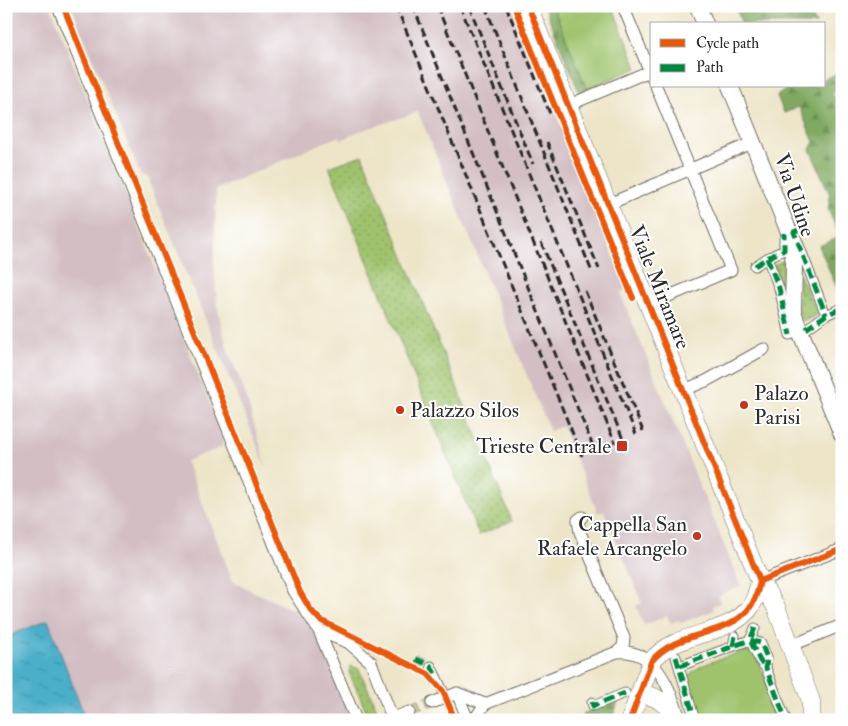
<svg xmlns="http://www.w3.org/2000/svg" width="848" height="726" viewBox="0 0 848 726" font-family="'IM FELL Double Pica',serif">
	<defs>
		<pattern id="grass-dots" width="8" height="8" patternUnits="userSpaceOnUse" patternTransform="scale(1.25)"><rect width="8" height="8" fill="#9fc36d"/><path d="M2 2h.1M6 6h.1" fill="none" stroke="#829f5a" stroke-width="1.8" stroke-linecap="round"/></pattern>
		<pattern id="forest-firs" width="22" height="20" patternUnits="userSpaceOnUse" patternTransform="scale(1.25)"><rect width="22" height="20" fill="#7fa960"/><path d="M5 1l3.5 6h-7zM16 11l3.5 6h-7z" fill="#688a4f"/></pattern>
		<pattern id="water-ripples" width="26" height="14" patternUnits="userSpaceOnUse" patternTransform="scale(1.25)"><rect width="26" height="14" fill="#4bafca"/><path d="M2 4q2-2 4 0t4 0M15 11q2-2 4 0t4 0" fill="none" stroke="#3f8fa4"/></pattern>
	</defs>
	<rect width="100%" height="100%" fill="#fff"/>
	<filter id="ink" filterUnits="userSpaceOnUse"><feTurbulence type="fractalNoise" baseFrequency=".02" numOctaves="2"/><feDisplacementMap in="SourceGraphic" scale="10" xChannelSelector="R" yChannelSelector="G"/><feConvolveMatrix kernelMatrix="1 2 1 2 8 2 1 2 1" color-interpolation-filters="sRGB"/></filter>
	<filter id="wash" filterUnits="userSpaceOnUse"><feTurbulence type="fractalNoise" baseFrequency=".0096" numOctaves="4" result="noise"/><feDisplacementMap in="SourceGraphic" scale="20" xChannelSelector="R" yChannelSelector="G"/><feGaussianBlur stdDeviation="1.12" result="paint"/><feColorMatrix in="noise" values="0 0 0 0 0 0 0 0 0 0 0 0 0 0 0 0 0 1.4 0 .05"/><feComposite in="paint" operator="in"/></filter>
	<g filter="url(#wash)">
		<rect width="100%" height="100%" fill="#eee5c9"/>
		<path fill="#d2bec3" d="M6 6H50L223 437 222 447 186 461 233 582 300 613 317 636 352 720H86L48 620 6 637Z
			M71 6H512L627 289 621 292V295L741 586 718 596 720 603 712 606 714 610 681 623 679 620 671 623 667 616 644 625 636 606 642 603 604 511 598 513 562 426 550 431 418 112 357 132 342 140 339 136 216 189 214 266 217 306 227 348 246 396 267 469 146 175 141 176Z"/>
		<path fill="url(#grass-dots)" stroke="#65774c" d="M362 155 512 521 479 535 329 167Z
			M788 259 790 284 782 288 773 265Z
			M798 271 818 315 802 322 799 315Z
			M351 666 359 669 382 720H370L349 672Z"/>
		<path fill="url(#forest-firs)" stroke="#556a46" d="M544 6H553L587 89 579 92Z
			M735 6H807L816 24H742Z
			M842 71V86L832 94 842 104V252L838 254 842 260V300L819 246 840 237 828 209 830 195 810 149 814 142 799 107 784 113 777 96 790 86H824V79Z
			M619 699 612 720H591L590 716 585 720 582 714Z"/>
		<path fill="#9fc36d" stroke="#65774c" d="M553 6H612L637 68 587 89Z
			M744 651H752L757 657 780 720H698L685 681C694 663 726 658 744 651Z"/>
		<path fill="url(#water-ripples)" stroke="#3b6d7a" d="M48 620 86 720H6V637Z"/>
	</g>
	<g filter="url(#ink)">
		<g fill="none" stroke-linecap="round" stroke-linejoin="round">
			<path stroke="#c7c0a9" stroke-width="9" stroke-dasharray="9 4.5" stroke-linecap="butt" d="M416 659 431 666"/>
			<path stroke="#c7c0a9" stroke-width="11" stroke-dasharray="11 5.5" stroke-linecap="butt" d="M409 712 432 703"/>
			<g stroke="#6f6c62" stroke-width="11">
				<path id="pedestrian" d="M798 230 794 232 826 315
					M767 258 779 288 790 335
					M755 266 767 258 784 250V239
					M806 329 826 315 842 308
					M755 628 750 640 760 661 766 668 765 664
					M733 646 735 636
					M676 657 695 720
					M431 666 443 691
					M680 666 750 640 761 643 767 658 766 668 786 720
					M592 702 593 706 625 693"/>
			</g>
			<g stroke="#6f6c62" stroke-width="13">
				<path id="minor" d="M58 6 293 591 319 631 356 720
					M623 6 652 77
					M569 105 652 70
					M609 204 754 142
					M650 304 731 270 656 86
					M684 390 706 381 764 349
					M582 517 578 520 580 532 624 638 623 647 617 652
					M760 581 842 549
					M319 631 349 643 371 662 393 720
					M790 646 842 625
					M457 693 485 704
					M457 693 468 720
					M432 703 457 693
					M393 718 409 712
					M474 720 485 704 617 652C655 649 667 683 678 713"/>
			</g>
			<g stroke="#6f6c62" stroke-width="18">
				<path id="secondary" d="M698 6 705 24
					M730 86 789 232 794 262 793 310 796 321 842 434"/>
			</g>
			<g stroke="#6f6c62" stroke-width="19">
				<path id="primary" d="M528 6 760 581 776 607 811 701V720
					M637 698C655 689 668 708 679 720
					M630 720 651 662C674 631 725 637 748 610 755 602 758 591 760 581"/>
			</g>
			<use href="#pedestrian" stroke="#fff" stroke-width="9"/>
			<use href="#minor" stroke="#fff" stroke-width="11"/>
			<use href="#secondary" stroke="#fff" stroke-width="16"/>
			<use href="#primary" stroke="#fff" stroke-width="18"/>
			<path stroke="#2b2b2b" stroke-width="3" stroke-dasharray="8 4" stroke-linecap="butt" d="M396 6 582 456
				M413 6 595 451
				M437 6 615 443
				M460 6 636 434
				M469 6 533 164
				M485 6 592 272
				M506 6 551 116
				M547 142 599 269
				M541 242 623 439
				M585 291 643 431"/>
			<path stroke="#00873e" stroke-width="5" stroke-dasharray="10 5" stroke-linecap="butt" d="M798 230 794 232 826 315
				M767 258 779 288 790 335
				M755 266 767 258 784 250V233
				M806 329 826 315 842 308
				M755 628 750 640 760 661 766 668 765 664
				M733 646 735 636
				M676 657 695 720
				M416 659 431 666 437 678
				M680 666 750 640 761 643 767 658 766 668 786 720
				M592 702 593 706 625 693"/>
			<g stroke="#fff" stroke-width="9">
				<path id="cycleway" d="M63 6 300 592 310 609 320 620 428 674 443 691 455 720
					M514 6 633 298
					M528 6 760 581
					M760 581 842 549
					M630 720 651 662C674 631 725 637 748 610 755 602 758 591 760 581"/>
			</g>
			<use href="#cycleway" stroke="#e8590c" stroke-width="6"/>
		</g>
	</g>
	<g fill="#c8321e" stroke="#fff" stroke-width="2">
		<circle cx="744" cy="405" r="5"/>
		<circle cx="400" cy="410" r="5"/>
		<rect x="616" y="440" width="12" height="12" rx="2.5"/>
		<circle cx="697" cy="536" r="5"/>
	</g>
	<g text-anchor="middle" stroke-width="4" stroke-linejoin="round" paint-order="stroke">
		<g font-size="21" fill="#2b2b2b" stroke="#fff">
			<text transform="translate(795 195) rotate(71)" y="7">Via Udine</text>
			<text transform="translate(660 287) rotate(68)" y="7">Viale Miramare</text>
		</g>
		<g font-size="21" fill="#2b2b2b" stroke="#fff" text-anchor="start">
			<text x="754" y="400">Palazo<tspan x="754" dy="24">Parisi</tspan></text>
			<text x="410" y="417">Palazzo Silos</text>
			<text x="611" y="453" text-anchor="end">Trieste Centrale</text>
			<text x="687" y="531" text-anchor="end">Cappella San<tspan x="687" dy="24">Rafaele Arcangelo</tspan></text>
		</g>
	</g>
	<rect width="848" height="726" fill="none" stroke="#fff" stroke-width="25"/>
	<rect x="650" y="22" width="175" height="65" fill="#ffffff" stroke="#aaaaaa"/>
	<rect x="660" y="39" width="25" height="8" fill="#e8590c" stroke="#aaaaaa"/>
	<text x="696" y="48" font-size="15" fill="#2b2b2b">Cycle path</text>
	<rect x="660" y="64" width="25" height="8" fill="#00873e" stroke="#aaaaaa"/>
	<text x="696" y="72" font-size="15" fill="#2b2b2b">Path</text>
</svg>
